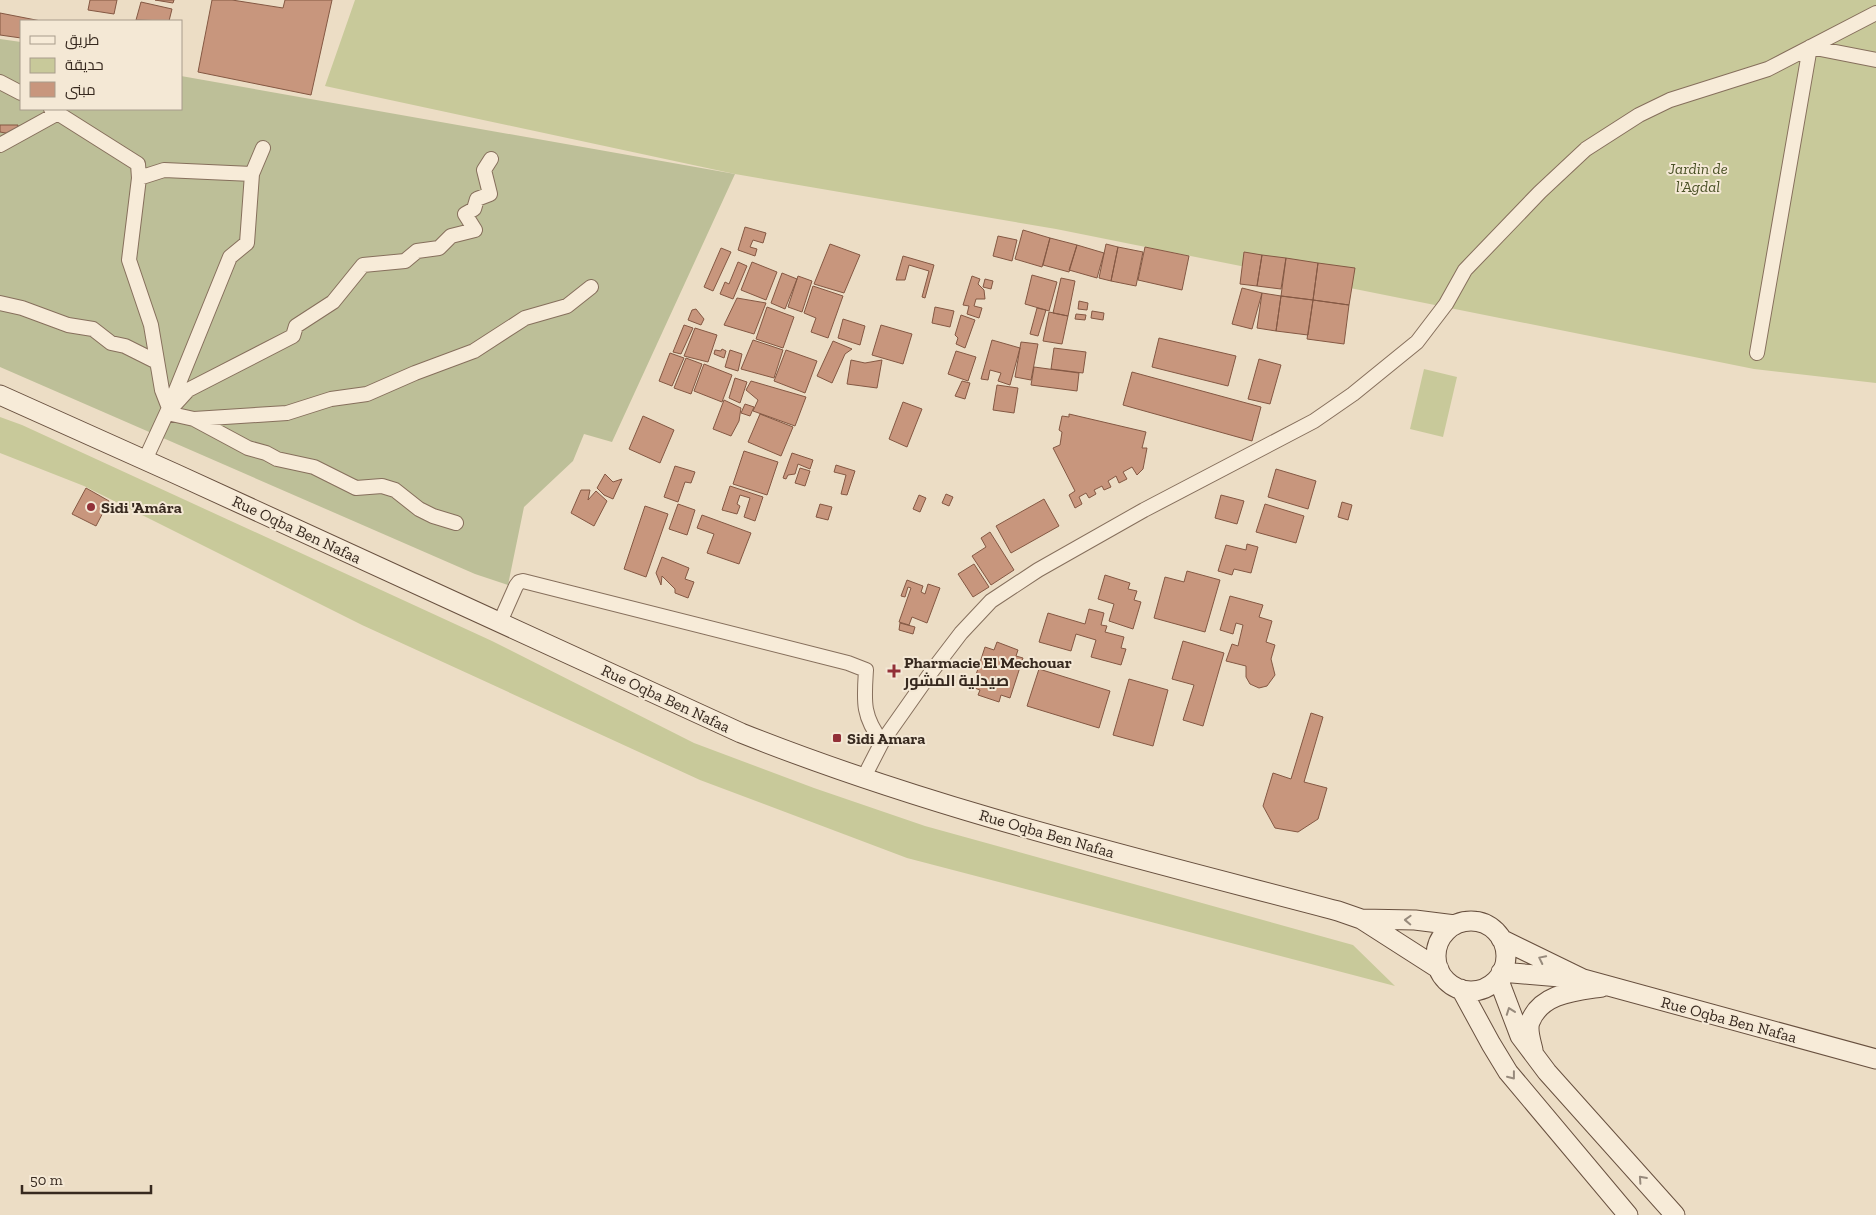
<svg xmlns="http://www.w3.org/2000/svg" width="1876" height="1215" viewBox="0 0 1876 1215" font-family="'Zilla Slab',Cairo,serif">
	<rect width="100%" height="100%" fill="#ecddc5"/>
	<path fill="#c8c99a" d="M355 0H1876V383L1754 369 1056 229 735 174 325 86Z
		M1424 369 1457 377 1443 437 1410 429Z
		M0 417 22 425 492 641 694 743 814 788 925 826 1353 945 1395 986 907 858 700 780 362 625 84 486 0 453Z"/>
	<path fill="#bdbf98" d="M0 39 21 42V109H181V76L735 174 612 442 584 434 573 461 524 507 508 585 475 574 0 367Z"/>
	<path fill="#c8967d" stroke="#845843" d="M90 0H117L114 14 88 10Z
		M155 0H174L173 3Z
		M212 0H232L283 8 285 0H332L311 95 198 72Z
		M141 2 172 9 169 21 136 20Z
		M0 13 41 21H21V38L0 35Z
		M0 125H18L17 135 0 132Z
		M745 227 766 233 763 243 753 240 750 247 757 249 755 256 738 250Z
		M1023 230 1050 238 1042 267 1015 259Z
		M998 236 1017 240 1012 261 993 256Z
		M1050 238 1077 245 1069 272 1043 265Z
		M830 244 860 255 844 293 814 284Z
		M1106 244 1118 247 1111 281 1099 278Z
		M1077 245 1104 253 1097 278 1069 270Z
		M1118 247 1143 252 1136 286 1111 281Z
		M1145 247 1189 256 1182 290 1138 280Z
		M721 248 731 252 713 291 704 287Z
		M1244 252 1262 255 1257 286 1240 284Z
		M1262 255 1286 258 1281 289 1257 286Z
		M903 256 934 265 925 298 922 297 929 271 909 265 905 280H896Z
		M1286 258 1318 263 1313 300 1281 296Z
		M738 262 747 266 733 299 720 294 725 282 729 284Z
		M752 262 777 272 766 300 741 290Z
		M1318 263 1355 268 1349 305 1313 300Z
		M782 273 797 279 785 309 771 303Z
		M1032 275 1057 282 1049 311 1025 304Z
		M798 276 812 281 802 312 788 307Z
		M972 276 980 279 978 284 984 290 985 299H976L974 306 982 308 979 318 967 314 969 306 963 305Z
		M1061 278 1075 281 1068 316 1053 313Z
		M985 279 993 281 991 289 983 287Z
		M813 286 843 296 828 338 811 332 816 318 804 313Z
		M1242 288 1262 293 1252 329 1232 324Z
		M1262 293 1281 296 1276 331 1257 328Z
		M1281 296 1313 300 1308 335 1276 331Z
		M737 298 766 303 754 334 724 325Z
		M1313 300 1349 305 1344 344 1307 339Z
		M1079 301 1088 303 1087 310 1078 309Z
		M767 307 794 317 783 348 756 339Z
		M935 307 954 311 950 327 932 323Z
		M1037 308 1046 310 1038 336 1030 334Z
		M696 309 704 319 701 325 688 320 692 310Z
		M1092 311 1104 313 1103 320 1091 318Z
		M1049 312 1068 316 1062 344 1043 341Z
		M1076 314 1086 315 1085 320 1075 319Z
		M961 315 975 320 965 348 956 344 958 338 955 335Z
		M843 319 865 326 860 345 838 338Z
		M684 325 693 328 681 354 673 352Z
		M881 325 912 334 903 364 872 355Z
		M695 328 717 335 708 362 684 356Z
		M1159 338 1236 356 1228 386 1152 367Z
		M753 340 783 350 774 378 741 369Z
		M992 340 1020 348 1010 385 998 381 1001 373 990 370 988 380 981 379Z
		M833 341 852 349 845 354 832 383 817 376Z
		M1021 342 1038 344 1031 380 1015 377Z
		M1054 348 1086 352 1083 373 1051 369Z
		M722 349 726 351 724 358 714 354 715 350 721 351Z
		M730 350 742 354 738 371 725 367Z
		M786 350 817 361 805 393 774 381Z
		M956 351 976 357 968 381 948 374Z
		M670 353 684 358 672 386 659 381Z
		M686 358 702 364 691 394 674 388Z
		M1259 359 1281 365 1270 404 1248 399Z
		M851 360 865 363 882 360 877 388 847 384Z
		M704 364 732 375 722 402 694 391Z
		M1034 367 1079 373 1077 391 1031 385Z
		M1132 372 1261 407 1252 441 1123 405Z
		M735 378 747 382 740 403 729 398Z
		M751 381 806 397 795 426 753 411 758 400 746 390Z
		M962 381 970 383 965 399 955 396Z
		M997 385 1018 388 1014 413 993 410Z
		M724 400 741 408 739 421 731 436 713 429Z
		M903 402 922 409 907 447 889 439Z
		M745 404 754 407 750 416 741 413Z
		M760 414 793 427 781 456 748 442Z
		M1069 414 1146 432 1142 448H1147L1143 469 1137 475 1132 467 1123 472 1127 479 1119 483 1116 476 1108 481 1111 487 1104 490 1102 486 1094 490 1096 494 1089 498 1086 493 1079 497 1082 504 1075 508 1069 495 1075 491 1053 448 1060 445 1062 432 1059 430 1062 416 1069 417Z
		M643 416 674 430 660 463 629 449Z
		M744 451 778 462 767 495 733 484Z
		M792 453 813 460 810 469 798 464 795 474 788 475 786 479 783 478Z
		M836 465 855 471 847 495 841 494 846 475 834 472Z
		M675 466 695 472 691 483 685 482 678 502 664 497Z
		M800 468 810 471 805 486 795 483Z
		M1276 469 1316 481 1308 509 1268 497Z
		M605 474 613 482 622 479 613 499 604 495 597 488Z
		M730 486 763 497 755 521 744 517 750 498 740 495 737 504 740 506 737 514 722 510Z
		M86 488 109 501 96 526 72 514Z
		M581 490H590L588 500 596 491 607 501 594 526 571 513Z
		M946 494 953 497 949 506 942 503Z
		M919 495 926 498 920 512 913 509Z
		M1221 495 1244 501 1237 524 1215 518Z
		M1044 499 1059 526 1011 553 996 526Z
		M1342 502 1352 505 1348 520 1338 517Z
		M678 504 695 510 687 535 669 529Z
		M820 504 832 507 828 520 816 517Z
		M1265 504 1304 516 1296 543 1256 532Z
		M645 506 668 514 646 577 624 569Z
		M702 515 751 533 739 564 707 553 714 534 697 528Z
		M990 532 1014 570 991 585 972 556 986 547 981 538Z
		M1247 544 1258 547 1251 573 1234 569 1232 575 1218 571 1226 545 1246 550Z
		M662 557 689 568 685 579 694 582 688 598 675 593V589L662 576 661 585 656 573Z
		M974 564 989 587 973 597 958 574Z
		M1187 571 1220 580 1205 632 1154 618 1165 577 1184 582Z
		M1105 575 1130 583 1128 589 1137 591 1134 600 1141 602 1133 629 1109 621 1114 604 1098 599Z
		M907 580 923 586 921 592 925 594 928 584 940 588 927 623 912 617 909 625 899 622 911 588 908 587 905 597 901 596Z
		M1230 596 1263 605 1259 617 1272 621 1266 642 1275 645 1271 659 1275 675 1267 686 1259 688 1250 684 1246 677V666L1226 661 1232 644 1238 646 1243 625 1236 623 1233 634 1220 630Z
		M1089 609 1104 613 1101 625 1107 626 1105 632 1124 637 1121 648 1126 649 1121 665 1091 657 1096 640 1076 634 1071 651 1039 642 1048 613 1085 624Z
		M900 623 915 627 913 634 899 630Z
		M1183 641 1224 653 1203 726 1183 720 1194 685 1172 679Z
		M997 642 1018 650 1016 656 1023 658 1010 698 1001 695 999 702 978 695 980 690 972 687 985 647 994 650Z
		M1039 669 1110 691 1099 728 1027 706Z
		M1129 679 1168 690 1153 746 1113 735Z
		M1311 713 1323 717 1304 782 1327 788 1318 819 1298 832 1275 828 1263 806 1273 773 1291 779Z"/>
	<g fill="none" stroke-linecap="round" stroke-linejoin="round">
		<g stroke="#866f5c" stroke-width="16">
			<path id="street" d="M0 82 21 93
				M51 109 138 164 139 178 129 260 151 325 162 390 169 408 145 460
				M0 145 58 113
				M491 159 484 170 490 194 477 199 474 209 465 214 475 230 451 236 439 248 417 251 405 261 363 265 333 302 296 326 293 336 188 390 167 413 194 419 287 413 331 399 367 394 415 373 474 351 525 318 567 306 591 287
				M139 178 164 170 252 174
				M0 303 22 308 68 325 93 329 111 343 125 346 157 362
				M1757 353 1810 47 1876 60
				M170 405 230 257 247 243 252 174 263 148
				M194 419 248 448 266 453 277 459 314 467 356 488 382 486 395 490 419 509 433 516 456 523
				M500 622 516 586 519 582 523 581 848 663 866 670C864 701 862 716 882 742
				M863 779 882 742 932 671 961 633 991 601 1038 570 1144 510 1314 421 1353 394 1417 342 1446 304 1465 270 1540 192 1586 149 1639 115 1670 100 1768 69 1876 13"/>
		</g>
		<g stroke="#68503f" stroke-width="21">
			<path id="secondary" d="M0 395 176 474 741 733C934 810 1137 858 1338 911L1361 919 1439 969
				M1361 919 1415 920 1455 925
				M1436 956a35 35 0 1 1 70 0a35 35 0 1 1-70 0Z
				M1501 939 1583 979 1876 1059
				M1501 972 1572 978
				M1498 978 1520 1036 1547 1072 1675 1215
				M1461 989 1491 1044 1508 1072 1628 1215
				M1533 1050C1531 1041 1527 1030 1530 1022 1541 993 1576 991 1602 987"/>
		</g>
		<use href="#street" stroke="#f7ebd8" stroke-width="14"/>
		<use href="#secondary" stroke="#f7ebd8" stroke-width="19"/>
	</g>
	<defs><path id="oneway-chevron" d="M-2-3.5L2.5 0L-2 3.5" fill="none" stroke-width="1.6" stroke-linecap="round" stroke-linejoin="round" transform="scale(1.25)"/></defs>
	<g stroke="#978a7c">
		<use href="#oneway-chevron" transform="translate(1408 920) rotate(-178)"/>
		<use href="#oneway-chevron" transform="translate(1542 959) rotate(-154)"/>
		<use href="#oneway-chevron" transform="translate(1510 1011) rotate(-110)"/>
		<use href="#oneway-chevron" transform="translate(1512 1076) rotate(52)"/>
		<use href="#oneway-chevron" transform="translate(1642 1179) rotate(-132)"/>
	</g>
	<g fill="#923038" stroke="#f4e8d5" stroke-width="2">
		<circle cx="91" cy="507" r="5"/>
		<path d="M891.5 663.5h5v5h5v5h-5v5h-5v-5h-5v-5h5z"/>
		<rect x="832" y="733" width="10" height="10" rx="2.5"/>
	</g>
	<g text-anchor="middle" stroke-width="4" stroke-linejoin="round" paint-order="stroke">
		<g font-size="16" font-style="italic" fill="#4b5227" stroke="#f4e8d5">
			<text x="1698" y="174">Jardin de<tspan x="1698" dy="18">l'Agdal</tspan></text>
		</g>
		<g font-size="16" font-weight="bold" fill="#37291f" stroke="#f4e8d5" text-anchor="start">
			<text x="101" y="513">Sidi 'Amâra</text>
			<text x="904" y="668">Pharmacie El Mechouar<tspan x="904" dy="18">صيدلية المشور</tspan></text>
			<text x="847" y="744">Sidi Amara</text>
		</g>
		<g font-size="16" fill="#37291f" stroke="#f4e8d5">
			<text transform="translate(297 529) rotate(25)" y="6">Rue Oqba Ben Nafaa</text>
			<text transform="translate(666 698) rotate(25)" y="6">Rue Oqba Ben Nafaa</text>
			<text transform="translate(1047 833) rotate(16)" y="6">Rue Oqba Ben Nafaa</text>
			<text transform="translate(1729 1019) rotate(15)" y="6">Rue Oqba Ben Nafaa</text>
		</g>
	</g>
	<rect x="20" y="20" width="162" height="90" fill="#f4e8d5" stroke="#a89c8c"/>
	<rect x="30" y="36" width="25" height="8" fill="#f7ebd8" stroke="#a89c8c"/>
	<text x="65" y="45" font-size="15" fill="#37291f">طريق</text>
	<rect x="30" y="58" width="25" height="15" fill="#c8c99a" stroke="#a89c8c"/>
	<text x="65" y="70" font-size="15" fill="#37291f">حديقة</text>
	<rect x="30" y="82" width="25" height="15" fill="#c8967d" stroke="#a89c8c"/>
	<text x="65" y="95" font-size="15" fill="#37291f">مبنى</text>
	<path d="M22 1185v8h129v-8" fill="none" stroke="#37291f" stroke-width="2.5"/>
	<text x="30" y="1185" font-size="15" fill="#37291f" stroke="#f4e8d5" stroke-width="4" paint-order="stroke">50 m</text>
</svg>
